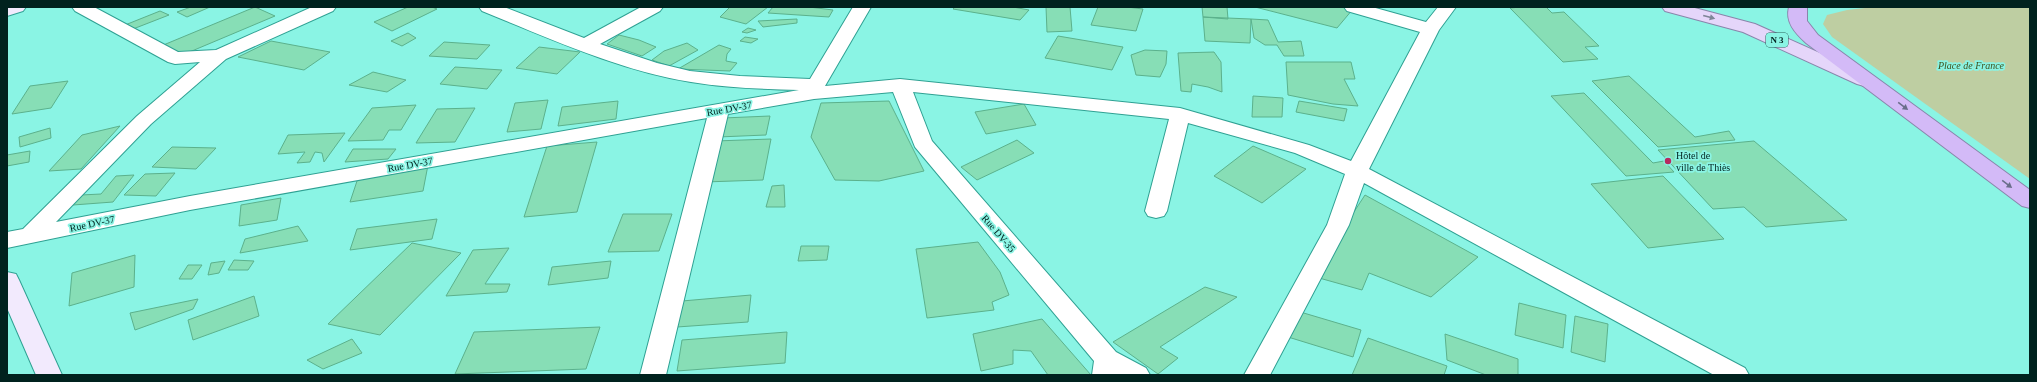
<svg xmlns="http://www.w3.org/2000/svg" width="2037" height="382" viewBox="0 0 2037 382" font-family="Georgia,serif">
	<rect width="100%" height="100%" fill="#8af4e4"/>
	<path fill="#becea2" d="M1874 7H2030V179L1832 37 1823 24 1827 15 1847 10Z"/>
	<path fill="#87deb6" stroke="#5bb18c" d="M191 7H210L187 17 177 12Z
		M255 7 275 16 180 56 161 46Z
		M408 7H432L437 9 392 31 374 22Z
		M730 7H768L746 24 720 17Z
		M773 7H809L833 10 829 17 768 13Z
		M955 7H1013L1029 10 1020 20 953 9Z
		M1046 7H1070L1072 31 1047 32Z
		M1098 7H1127L1143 9 1136 31 1091 25Z
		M1202 7H1227L1228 19 1203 17Z
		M1255 7H1345L1353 9 1337 28Z
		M1521 7H1546L1552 13 1564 12 1599 46 1585 47 1598 59 1563 62 1510 8Z
		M160 11 169 15 133 29 125 25Z
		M1203 17 1251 19 1250 43 1205 41Z
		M797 19V23L763 27 758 21Z
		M1251 19 1268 20 1278 42 1301 41 1304 56H1284L1277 45H1265L1254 38Z
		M748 28 756 30 747 33 742 32Z
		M408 33 416 38 402 46 391 41Z
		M619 35 639 40 656 47 642 56 607 44Z
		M1058 36 1123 47 1112 70 1045 58Z
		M745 37 758 39 751 43 740 41Z
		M271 41 330 52 304 70 238 57Z
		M444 42 490 45 477 59 429 56Z
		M687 43 698 50 669 66 652 60 664 51Z
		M719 45 731 49 727 54 726 61 737 63 730 71 678 69Z
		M539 47 580 52 557 74 516 68Z
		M1145 50 1167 51 1166 64 1160 77 1136 75 1131 55Z
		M1214 52 1221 62 1222 92 1208 87 1192 84 1191 92 1181 91 1178 53Z
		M1286 62H1351L1355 79H1344L1358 106 1333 104 1288 95Z
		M455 67 502 70 487 89 440 84Z
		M373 72 406 80 387 92 349 85Z
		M1629 76 1695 137 1729 131 1735 140 1658 147 1592 81Z
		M68 81 51 108 12 114 30 86Z
		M1584 93 1653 163 1664 161 1674 172 1626 176 1551 96Z
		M1253 96 1283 98 1282 117H1252Z
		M548 100 541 129 507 132 515 103Z
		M618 101 616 119 558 126 562 107Z
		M889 101 924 171 879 181 835 180 811 137 821 103Z
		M1299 101 1347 109 1344 121 1296 112Z
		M1024 104 1036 125 986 134 975 112Z
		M416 105 401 130H389L383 140 348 141 372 108Z
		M475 108 455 142 416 143 437 109Z
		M770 116 766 135 718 137 723 118Z
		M120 126 81 169 49 171 82 135Z
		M50 128 51 138 20 147 19 137Z
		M345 133 324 162 322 153 315 152 310 162 297 163 305 152 278 154 288 135Z
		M771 139 763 180 704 182 715 141Z
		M1017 140 1034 153 977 180 961 167Z
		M1754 141 1847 220 1766 227 1744 207 1713 209 1658 150Z
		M597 142 577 212 524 217 547 146Z
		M1253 146 1306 169 1262 203 1214 176Z
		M172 147 216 148 196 169 152 167Z
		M353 149H396L388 159 345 162Z
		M30 151 29 162 7 166V155Z
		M428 165 423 191 350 202 359 175Z
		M175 173 156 196 124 195 145 174Z
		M134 175 113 202 73 205 81 195 101 194 116 176Z
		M1663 176 1724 239 1648 248 1591 184Z
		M784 185 785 207H766L772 186Z
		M1365 195 1478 257 1431 297 1369 273 1362 290 1312 276Z
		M281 198 277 220 239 226 241 205Z
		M623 214H672L659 251 608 252Z
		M437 219 432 239 350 250 357 229Z
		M298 226 308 241 240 253 245 239Z
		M978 242 1000 272 1009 295 992 302 994 310 927 318 916 249Z
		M412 243 461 253 380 335 328 324Z
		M801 246H829L827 260 798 261Z
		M509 248 485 284H510L507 292 446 296 473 250Z
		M135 255 134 287 69 306 72 273Z
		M234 260 254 261 248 270H228Z
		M225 261 219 273 208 275 211 263Z
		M611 261 608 278 548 285 552 267Z
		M188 265H202L192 279H179Z
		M1205 287 1237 297 1160 347 1178 358 1158 374 1113 342Z
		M751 295 748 322 677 327 682 301Z
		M254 296 259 316 193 340 188 320Z
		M198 299 193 309 135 330 130 313Z
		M1519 303 1566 315 1563 348 1515 335Z
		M1297 311 1361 330 1353 357 1288 337Z
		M1575 316 1608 324 1605 362 1571 352Z
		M1042 319 1091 375H1048L1031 351 1013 350V364L981 371 973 334Z
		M600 327 586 369 455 374 474 332Z
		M787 332 785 363 677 371 682 340Z
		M1445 334 1518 359V375H1486L1447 360Z
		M1368 338 1447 366 1444 375H1352Z
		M352 339 362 353 323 369 307 360Z"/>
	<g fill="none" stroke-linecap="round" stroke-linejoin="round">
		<g stroke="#2fa193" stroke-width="2">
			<path id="street" d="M72 7H94L178 52 216 50 312 7H336L333 11 226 59 151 124 56 222 190 196 799 90C763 89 727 88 691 82 618 70 549 38 482 11L479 7H504L584 38 641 7H663L660 11 600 44 657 63 690 71 740 76 810 79 853 7H871L825 86 900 79 1180 108 1309 145 1351 161 1420 32 1347 11 1344 7H1372L1426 22 1438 7H1456L1439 30 1369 169 1745 368 1749 375H1714L1364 183 1349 225 1270 375H1244L1327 225 1345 174 1295 153 1188 123 1167 211 1164 216 1156 218 1148 216 1145 211 1169 119 913 92 932 141 1116 352 1146 368 1150 375H1092L1094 361 915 147 893 92 814 99 728 114 666 375H640L707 118 190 210 7 248V232L23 229 137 116 200 62 175 64 168 62 75 11Z"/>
		</g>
		<g stroke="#2fa193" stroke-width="2">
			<path id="secondary" d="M7 7H26L23 11 7 16Z
				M7 272 16 274 19 280 62 375H36L7 308Z"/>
		</g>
		<g stroke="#8985ab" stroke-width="2">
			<path id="primary" d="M1662 7H1691L1755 24 1871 76 1874 80 1871 84 1864 86 1857 84 1743 32 1665 11Z"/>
		</g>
		<g stroke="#8985ab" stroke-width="2">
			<path id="highway" d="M1789 7H1807V21L1818 35 2030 190V208L2022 206 1806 43C1795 33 1785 22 1789 7Z"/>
		</g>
		<use href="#street" fill="#fff" fill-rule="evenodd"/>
		<use href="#secondary" fill="#f2eafd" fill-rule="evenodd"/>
		<use href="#primary" fill="#e5d6fa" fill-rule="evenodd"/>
		<use href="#highway" fill="#d3baf7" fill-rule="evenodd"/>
	</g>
	<defs><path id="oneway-solid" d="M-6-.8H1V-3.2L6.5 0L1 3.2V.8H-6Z"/></defs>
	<use fill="#7e8597" href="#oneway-solid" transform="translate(1709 17) rotate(15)"/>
	<g fill="#6a6e8a">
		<use href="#oneway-solid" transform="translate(1903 106) rotate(37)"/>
		<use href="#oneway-solid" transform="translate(2007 184) rotate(37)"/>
	</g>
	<circle fill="#b72a5f" stroke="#8af4e4" stroke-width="1.5" cx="1668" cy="161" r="4"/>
	<g text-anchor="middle" stroke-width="3.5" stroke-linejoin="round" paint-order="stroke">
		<rect fill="#8af4e4" stroke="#296159" stroke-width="1" x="1766" y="33" width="22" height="14" rx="3"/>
		<g font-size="9" font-weight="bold" fill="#00221e">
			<text x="1777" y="43">N 3</text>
		</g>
		<g font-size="10" font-style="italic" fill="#42511d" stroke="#8af4e4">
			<text x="1971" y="69">Place de France</text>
		</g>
		<g font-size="10" fill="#00221e" stroke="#8af4e4">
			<text transform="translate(729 108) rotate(-10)" y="4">Rue DV-37</text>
			<text transform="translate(410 164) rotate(-10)" y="4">Rue DV-37</text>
			<text transform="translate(92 223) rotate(-12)" y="4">Rue DV-37</text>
			<text transform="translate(999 233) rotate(49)" y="4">Rue DV-35</text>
		</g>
		<g font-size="10" fill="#00221e" stroke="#8af4e4" text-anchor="start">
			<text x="1676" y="159">Hôtel de<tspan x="1676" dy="12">ville de Thiès</tspan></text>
		</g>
	</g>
	<rect width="2037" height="382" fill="none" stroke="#00221e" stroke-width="16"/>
</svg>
